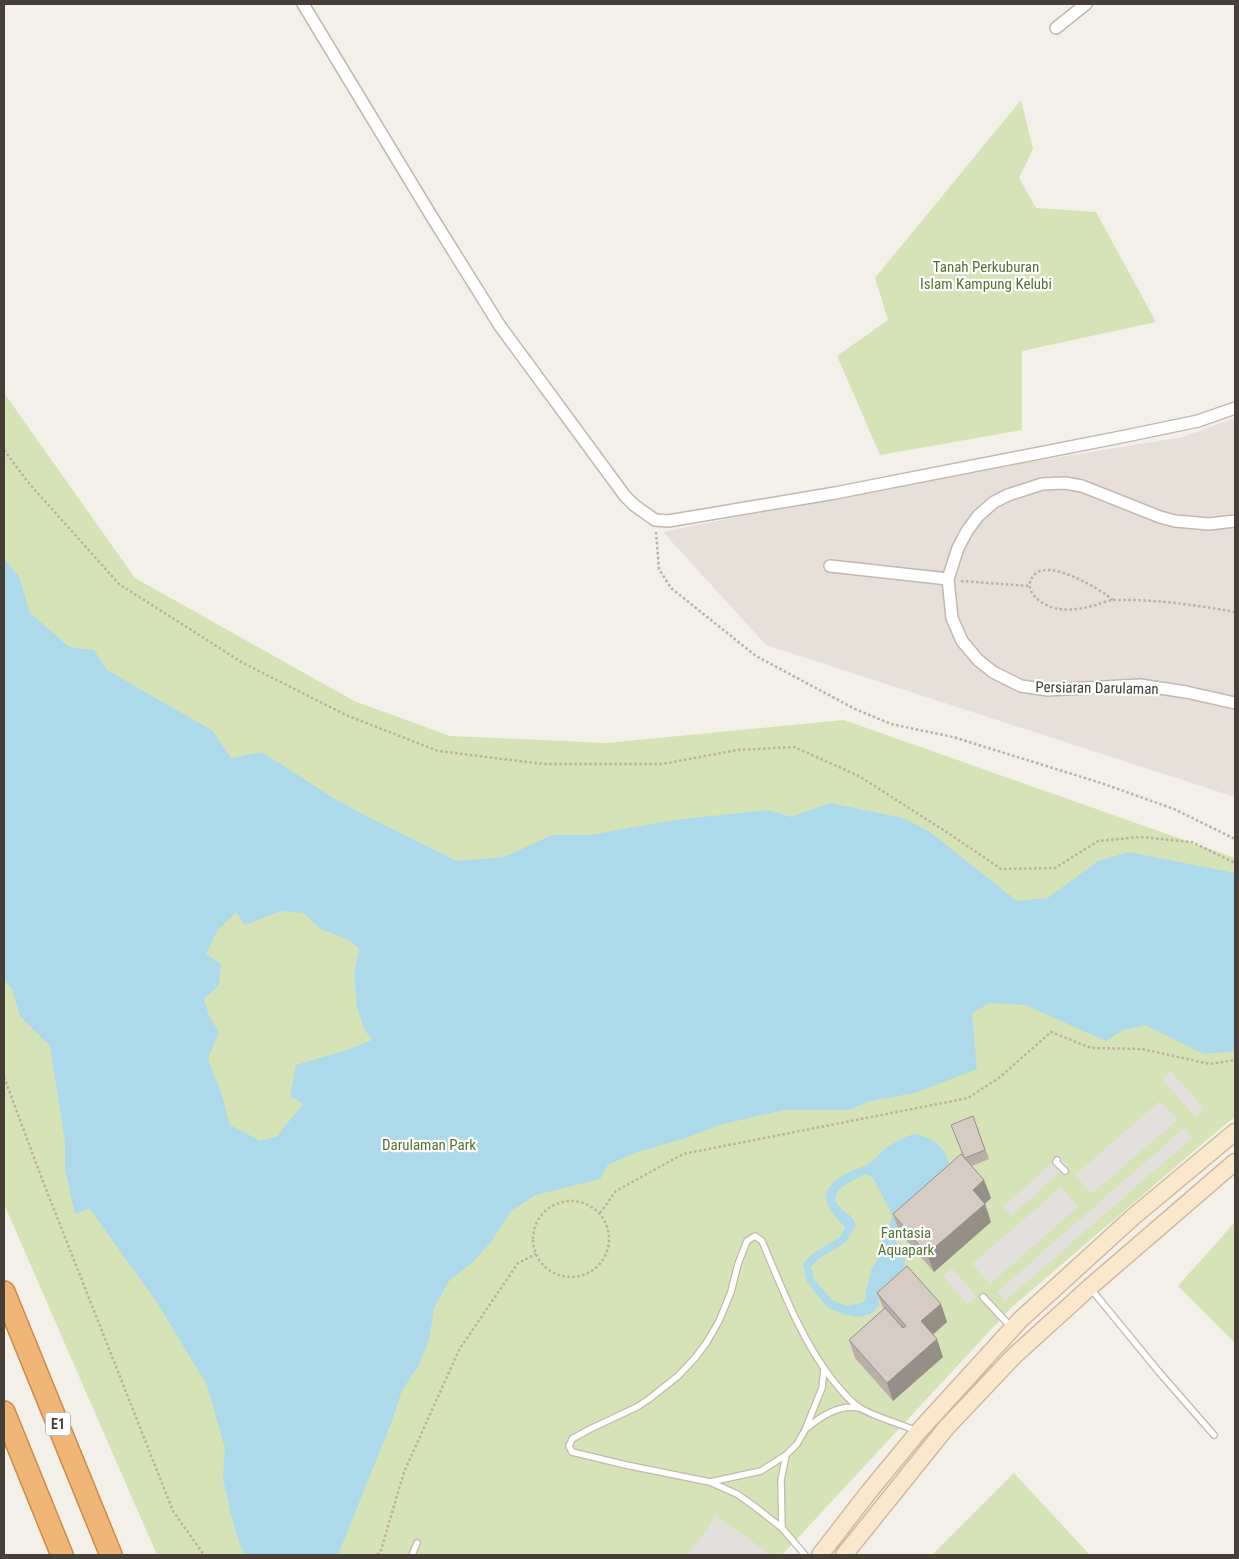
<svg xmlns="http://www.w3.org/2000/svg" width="1239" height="1559" viewBox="0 0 1239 1559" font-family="'Roboto Condensed',sans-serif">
	<rect width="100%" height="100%" fill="#f3efe9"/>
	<path fill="#e6e0d8" d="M1235 418V797L766 645 663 532 938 477 1183 437Z"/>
	<path fill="#d6e3b6" d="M1021 100 1033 149 1019 178 1036 208 1096 212 1156 322 1022 351V430L880 455 837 356 888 320 875 278Z
		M4 393 135 578 354 701 450 736 606 743 844 720 1235 858V1117L1222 1127 1012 1307 782 1555H157L4 1204Z
		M1235 1222V1343L1178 1286Z
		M1014 1473 1090 1555H932Z"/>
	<path fill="#e2dfdd" d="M1171 1071 1204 1109 1195 1117 1162 1079Z
		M1160 1101 1177 1120 1092 1194 1075 1175Z
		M1184 1128 1192 1138 1005 1301 997 1292Z
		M1059 1156 1068 1165 1011 1216 1003 1207Z
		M1061 1187 1078 1207 990 1284 972 1264Z
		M952 1268 976 1297 967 1304 943 1276Z
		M716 1516 770 1554 769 1555H688Z"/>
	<path fill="#acdaea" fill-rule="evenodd" d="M4 559 19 576 30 613 69 647 94 650 107 670 213 731 231 758 262 752 332 797 366 816 457 861 504 857 552 835H590L674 820 768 810 791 817 830 803 903 818 930 832 1017 901 1043 898 1045 900 1098 861 1129 852 1235 873V1051L1204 1054 1145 1025 1123 1030 1106 1041 1025 1005 990 1003 972 1013 977 1069 915 1093 870 1101 849 1110H784L719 1125 689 1137 634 1153 608 1165 600 1179 536 1195 512 1210 491 1242 472 1263 449 1281 434 1308 429 1340 419 1365 402 1390 392 1421 338 1555H245L241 1548 230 1511 223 1477 225 1449 207 1385 156 1301 89 1208 75 1214 65 1170V1142L50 1046 20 1016 12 989 4 980ZM281 911 303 913 321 929 349 940 359 949 354 974 357 1007 364 1029 372 1040 347 1050 296 1065 290 1096 303 1104C295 1116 285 1124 278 1136L260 1141 230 1125 221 1092 208 1059 219 1032 209 1016 204 999 219 985 221 964 206 954 217 931 236 912 245 925Z
		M914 1134C944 1140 950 1156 951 1183L895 1231C896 1243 896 1250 905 1260V1274L886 1288 880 1289 878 1296 879 1306 871 1314 859 1317 843 1314 827 1307 807 1282 803 1264 812 1254 840 1237 845 1227C827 1209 814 1192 844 1175 853 1169 864 1168 872 1161 877 1158 881 1152 886 1148 895 1142 904 1137 914 1134ZM866 1174 873 1178 892 1215 890 1224 881 1234 884 1251 872 1267 866 1291V1299L862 1303 846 1306 832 1300 814 1279 811 1267 817 1260 846 1242 856 1225C853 1214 844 1213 838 1205 826 1191 857 1178 866 1174Z"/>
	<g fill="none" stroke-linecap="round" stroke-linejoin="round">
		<g stroke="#c1b8b0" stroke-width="8">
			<path id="lane" d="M1057 1160 1056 1162 1065 1171
				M1091 1289 1159 1372 1214 1435
				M983 1297 1011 1327
				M807 1428C821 1416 840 1404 859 1408
				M710 1482 761 1471 786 1455 797 1444 805 1430 822 1388 824 1369
				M782 1528 781 1480 786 1455
				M412 1555 417 1543
				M805 1555 782 1528 754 1506 737 1494 710 1482 626 1465 572 1452 569 1446 572 1439 590 1429 637 1407 649 1399 678 1376 695 1358 707 1342 719 1321 731 1292 738 1264 747 1241 755 1236 762 1241C782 1288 800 1337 831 1378 840 1389 848 1400 860 1408 875 1417 901 1424 917 1431"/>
		</g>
		<g stroke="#c1b8b0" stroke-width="14">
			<path id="street" d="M303 4 432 217 500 326 625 496 634 505 655 520 668 521 835 493 1126 436 1198 421 1235 408
				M1056 28 1086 4
				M1235 521 1209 524 1175 521 1160 517 1082 486 1065 483 1042 484 1008 495 994 502 978 516 967 531 958 548 948 579 952 618 962 641 978 660 993 672 1021 686 1048 690 1140 685 1186 692 1235 703
				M830 566 948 579"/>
		</g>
		<g stroke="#ceba9d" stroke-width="19">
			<path id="secondary" d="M820 1555 868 1493 919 1431 1021 1319 1133 1217 1235 1132
				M844 1555 946 1428 1014 1356 1090 1287 1235 1162"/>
		</g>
		<g stroke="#cf8947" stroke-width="24">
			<path id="highway" d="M4 1292 111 1555
				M4 1412 62 1555"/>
		</g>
		<path stroke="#beaf9f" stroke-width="2.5" stroke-dasharray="2.5 2.5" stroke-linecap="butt" d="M4 450 27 481 119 584 243 663 346 715 438 751 543 764H662L737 750 794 747 859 776 951 835 1001 869 1055 868 1098 841 1140 837 1192 842 1235 863
			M656 532 659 569 671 588 756 656 855 709 891 724 953 737 1101 783 1174 809 1235 839
			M961 581 1029 586
			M1113 600C1100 589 1050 559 1035 574 1019 590 1043 607 1059 609 1071 611 1084 608 1096 605 1102 603 1109 600 1114 600 1155 599 1196 605 1235 612
			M4 1077 42 1179 173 1511 204 1555
			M533 1239a38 38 0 1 1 76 0a38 38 0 1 1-76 0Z
			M600 1213 616 1191 683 1154 968 1098 1000 1077 1051 1032 1091 1048 1142 1049 1210 1064 1235 1060
			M377 1555 381 1550 404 1472 459 1350 518 1263 536 1254"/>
		<use href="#lane" stroke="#fff" stroke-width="5.5"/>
		<use href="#street" stroke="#fff" stroke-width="11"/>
		<use href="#secondary" stroke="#fae8cd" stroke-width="16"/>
		<use href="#highway" stroke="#f0b677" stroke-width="21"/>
	</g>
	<path fill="#b9afa8" d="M973 1116 989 1159 972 1166 984 1180 991 1198 985 1204 991 1222 934 1272 899 1232 893 1214 963 1156Z
		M877 1293 941 1304 947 1322 933 1335 943 1357 893 1401 855 1358 849 1340 884 1310Z"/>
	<path fill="#968f88" d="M984 1180 991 1198 982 1206 985 1204 991 1222 934 1272 927 1254 973 1190Z
		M941 1304 947 1322 927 1339 921 1321Z
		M937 1339 943 1357 893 1401 887 1383Z"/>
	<path fill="#d7ccc3" stroke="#968f88" d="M973 1116 985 1150 965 1158 964 1157 951 1125Z
		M961 1154 984 1180 973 1190 985 1204 927 1254 893 1214Z
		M907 1266 941 1304 921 1321 937 1339 887 1383 849 1340 885 1308 903 1328 906 1326 877 1293Z"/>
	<g text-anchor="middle" stroke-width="4.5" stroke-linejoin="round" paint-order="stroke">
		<rect fill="#fff" stroke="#7e7974" stroke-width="1" x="45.5" y="1412.5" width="25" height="23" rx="4"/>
		<g font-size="14" font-weight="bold" fill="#463f38">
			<text x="58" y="1429">E1</text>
		</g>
		<g font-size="15" fill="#547331" stroke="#fff">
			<text x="986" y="272">Tanah Perkuburan<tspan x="986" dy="17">Islam Kampung Kelubi</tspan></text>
			<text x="429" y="1150">Darulaman Park</text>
			<text x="906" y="1238">Fantasia<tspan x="906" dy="17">Aquapark</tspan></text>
		</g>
		<g font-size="15" fill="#463f38" stroke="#fff">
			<text transform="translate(1097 688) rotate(1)" y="5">Persiaran Darulaman</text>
		</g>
	</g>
	<rect width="1239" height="1559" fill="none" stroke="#463f38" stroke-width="10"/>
</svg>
